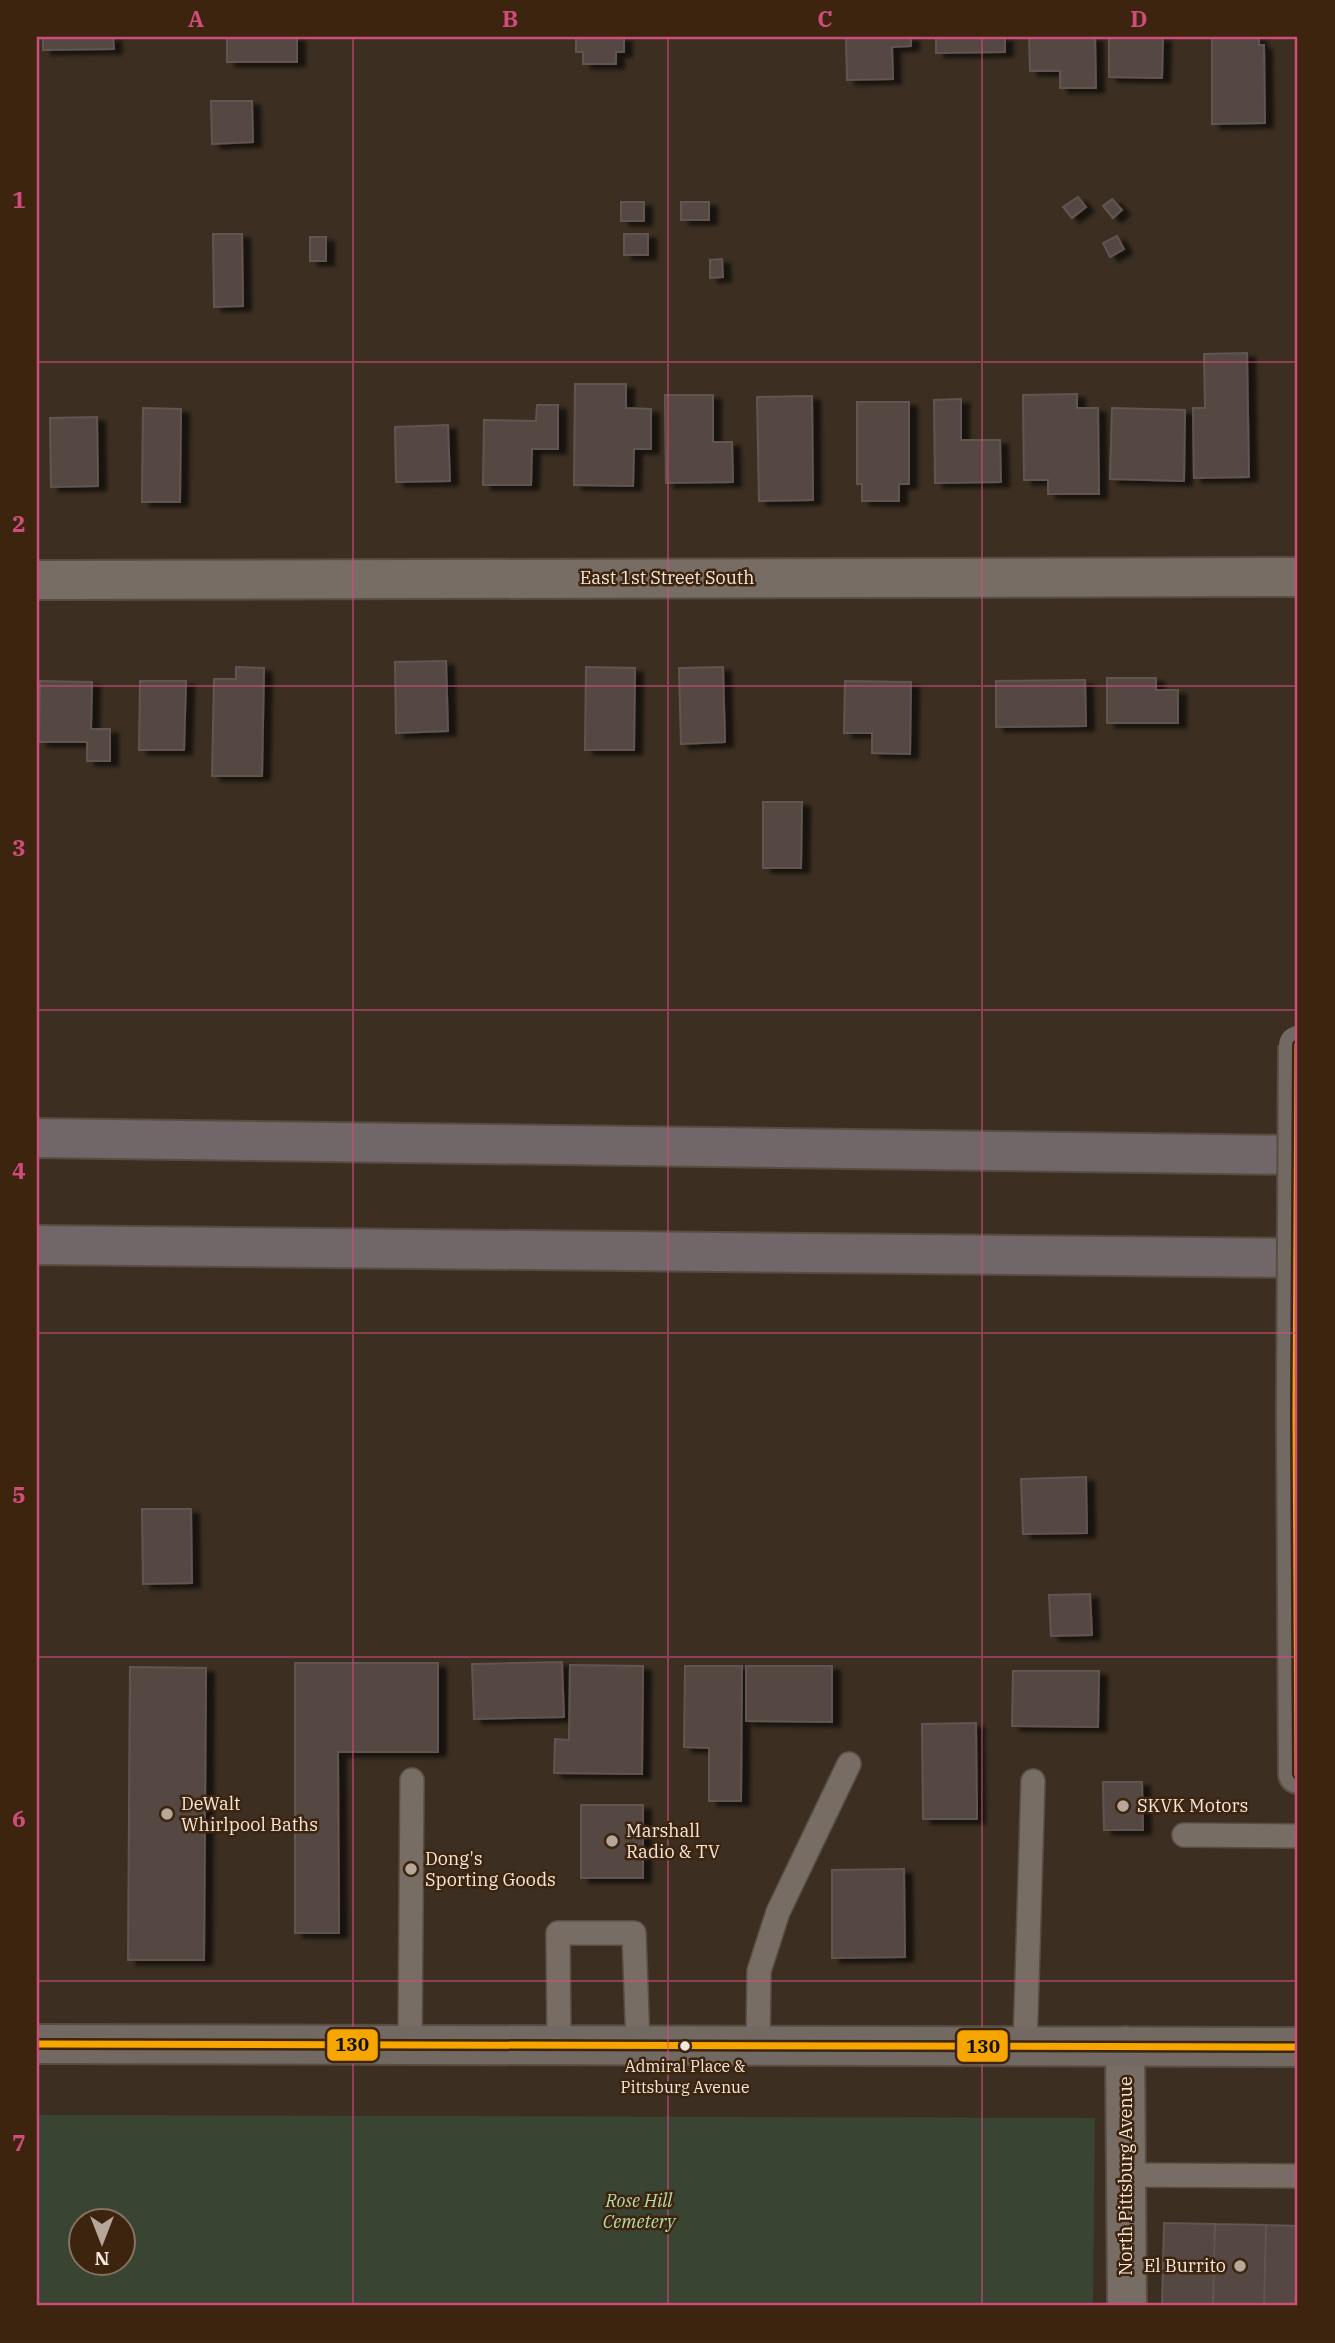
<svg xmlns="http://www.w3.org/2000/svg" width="1335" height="2343" viewBox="0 0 1335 2343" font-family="'IBM Plex Serif',serif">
	<defs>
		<filter id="shadow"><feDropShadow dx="8" dy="4.5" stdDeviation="2" flood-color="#0009"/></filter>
	</defs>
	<rect width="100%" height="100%" fill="#3c2f22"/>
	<path fill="#394432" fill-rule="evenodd" d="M37 2115 1095 2118 1093 2306H37ZM80 2220H122V2262H80Z"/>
	<path fill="#544743" stroke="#615551" stroke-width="2" filter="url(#shadow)" d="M43 37H113L114 49 43 50Z
		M227 37H297V62H227Z
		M576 37H624V52H616V64H583V52H576Z
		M846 37H911V46L892 47 893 79 847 80Z
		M936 37H1005V52L936 53Z
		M1029 37H1095L1096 88H1060V71H1030Z
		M1109 37H1163L1162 78 1109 77Z
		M1212 37H1259V45H1264L1265 123 1212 124Z
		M211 101H252L253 142 212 144Z
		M1078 197 1086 207 1072 218 1063 207Z
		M1112 199 1122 210 1113 218 1103 206Z
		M621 202H644V221H621Z
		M681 202H709V220H681Z
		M213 234H242L243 306 214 307Z
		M624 234H648V255H624Z
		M1117 236 1124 249 1110 257 1103 243Z
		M310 237H326V261H310Z
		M722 259 723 277 710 278V260Z
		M1247 353 1249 477 1194 478 1193 408H1205L1204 354Z
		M575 384H626V408L651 409V449H634L633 486 574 485Z
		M1077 394V408H1098L1099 494H1048V480H1024L1023 395Z
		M665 395H713V442H732L733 482 666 483Z
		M812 396 813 500 759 501 757 397Z
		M961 399V440H1000L1001 482 935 483 934 400Z
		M857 402H909V484H899V501H862V484H857Z
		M537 405H558V449H532L531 485H483L484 420 536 421Z
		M143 408 181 409 180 502H142Z
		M1112 408 1185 410 1184 481 1110 479Z
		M97 417 98 486 51 487 50 418Z
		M448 425 450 481 396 482 395 427Z
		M446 661 448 731 396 733 395 662Z
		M236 667 264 668 262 776H212L214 679H236Z
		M586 667 635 668 634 750H585Z
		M723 667 725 742 681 744 679 668Z
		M1107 678H1156V690H1178V723H1107Z
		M1085 680 1086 726 996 727V681Z
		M40 681 92 682 91 729H110V761H87V742H39Z
		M140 681H186L184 750H139Z
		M845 681 911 682 910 754 872 753V733H844Z
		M763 802H802L801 868H763Z
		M1086 1477 1087 1533 1023 1534 1021 1479Z
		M142 1509H191L192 1583 143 1584Z
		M1090 1594 1092 1635 1051 1636 1049 1595Z
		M562 1662 564 1717 474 1719 472 1664Z
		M295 1663H438V1752H338L339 1933H295Z
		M570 1665 643 1666 642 1774 554 1773 555 1739 569 1740Z
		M685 1666H742L741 1801H709V1748L684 1747Z
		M746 1666H832V1722L746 1721Z
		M130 1667 206 1668 204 1960H128Z
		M1013 1671H1099L1098 1727 1012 1726Z
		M976 1723 977 1819H923L922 1724Z
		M1103 1782H1142L1143 1830H1104Z
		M581 1805H643V1878H581Z
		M904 1869 905 1957 832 1958V1870Z
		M1164 2223 1215 2224 1213 2306H1162Z
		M1215 2224 1266 2225 1264 2306H1213Z
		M1266 2225 1298 2226V2306H1264Z"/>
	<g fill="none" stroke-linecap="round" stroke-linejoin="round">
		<g stroke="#594d43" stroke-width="26">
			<path id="lane" d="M1184 1835 1298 1836
				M410 2045 412 1780
				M559 2046 558 1933H634L638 2046
				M758 2046 759 1971 778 1912 849 1764
				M1025 2046 1033 1781
				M1126 2175 1298 2176"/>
		</g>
		<g stroke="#594d43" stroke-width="42">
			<path id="street" d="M37 580 1298 577
				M1125 2046 1127 2306"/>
		</g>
		<g stroke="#594d43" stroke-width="42">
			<path id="secondary" d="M1296 1414 1298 1774
				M37 2044 1298 2047"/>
		</g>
		<g stroke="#594d43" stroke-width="42">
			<path id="highway" d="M37 1138 1298 1155
				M37 1245 1298 1258"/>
		</g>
		<use href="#lane" stroke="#786d64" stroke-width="23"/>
		<use href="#street" stroke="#786d64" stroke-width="38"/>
		<use href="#secondary" stroke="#736963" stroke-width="38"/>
		<use href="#highway" stroke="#716768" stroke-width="38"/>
		<g stroke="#594d43" stroke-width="42" stroke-linecap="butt">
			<path id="secondary-bridge" d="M1296 1414 1298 1045"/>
		</g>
		<use href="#secondary-bridge" stroke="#736963" stroke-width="38"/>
		<g stroke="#3c240e" stroke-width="12">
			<path id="bus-1" d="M1298 1045 1296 1414 1298 1774
				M37 2044 1298 2047"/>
		</g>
		<use href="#bus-1" stroke="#f7a600" stroke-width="7"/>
	</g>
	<path fill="none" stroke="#cf4c7b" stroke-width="2" stroke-opacity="0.55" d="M353 37V2306M668 37V2306M982 37V2306M37 362H1298M37 686H1298M37 1010H1298M37 1333H1298M37 1657H1298M37 1981H1298"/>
	<g fill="#b6a79a" stroke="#3c240e" stroke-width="2.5">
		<circle cx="1123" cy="1806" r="7"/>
		<circle cx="167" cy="1814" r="7"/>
		<circle cx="612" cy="1841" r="7"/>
		<circle cx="411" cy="1869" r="7"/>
		<circle cx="1240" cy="2266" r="7"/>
	</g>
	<circle fill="#f7e7da" stroke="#3c240e" stroke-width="2.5" cx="685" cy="2046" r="6"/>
	<g text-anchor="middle" stroke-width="5" stroke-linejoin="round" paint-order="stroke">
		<g font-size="16" fill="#f7e7da" stroke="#3c240e">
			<text x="685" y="2072">Admiral Place &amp;<tspan x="685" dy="21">Pittsburg Avenue</tspan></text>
		</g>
		<g font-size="18" fill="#f7e7da" stroke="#3c240e">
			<text x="667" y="584">East 1st Street South</text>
			<text transform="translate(1126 2176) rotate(-90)" y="6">North Pittsburg Avenue</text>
		</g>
		<g font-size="18" fill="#f7e7da" stroke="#3c240e" text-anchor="start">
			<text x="181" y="1810">DeWalt<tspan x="181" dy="21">Whirlpool Baths</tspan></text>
			<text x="1137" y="1812">SKVK Motors</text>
			<text x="626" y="1837">Marshall<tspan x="626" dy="21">Radio &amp; TV</tspan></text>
			<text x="425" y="1865">Dong's<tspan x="425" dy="21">Sporting Goods</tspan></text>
			<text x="1226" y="2272" text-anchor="end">El Burrito</text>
		</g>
		<g font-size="18" font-style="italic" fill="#b5dbad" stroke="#3c240e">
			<text x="639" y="2207">Rose Hill<tspan x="639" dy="21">Cemetery</tspan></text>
		</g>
	</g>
	<g stroke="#3c240e" stroke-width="2.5">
		<rect x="326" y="2028" width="53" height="34" rx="7" fill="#f7a600"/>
		<rect x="956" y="2029" width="53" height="34" rx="7" fill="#f7a600"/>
	</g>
	<g font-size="19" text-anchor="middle" font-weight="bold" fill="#111">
		<text x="352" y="2051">130</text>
		<text x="983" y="2053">130</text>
	</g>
	<rect width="1335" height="2343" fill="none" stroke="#3c240e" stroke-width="77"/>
	<g transform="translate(102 2242) rotate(180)"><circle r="33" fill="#3c240e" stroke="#877260" stroke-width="2"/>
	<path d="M0-5L12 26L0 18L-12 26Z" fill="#b6a79a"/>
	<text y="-10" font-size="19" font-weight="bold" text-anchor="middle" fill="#f7e7da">N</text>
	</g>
	<rect x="38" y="38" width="1258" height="2266" fill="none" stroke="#cf4c7b" stroke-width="2.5"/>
	<g font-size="23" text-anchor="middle" font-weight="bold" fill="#cf4c7b">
		<text x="196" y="27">A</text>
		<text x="510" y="27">B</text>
		<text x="825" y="27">C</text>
		<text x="1139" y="27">D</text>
		<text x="19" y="208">1</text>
		<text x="19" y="532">2</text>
		<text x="19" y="856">3</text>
		<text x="19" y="1179">4</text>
		<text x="19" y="1503">5</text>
		<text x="19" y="1827">6</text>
		<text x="19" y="2151">7</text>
	</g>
</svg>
